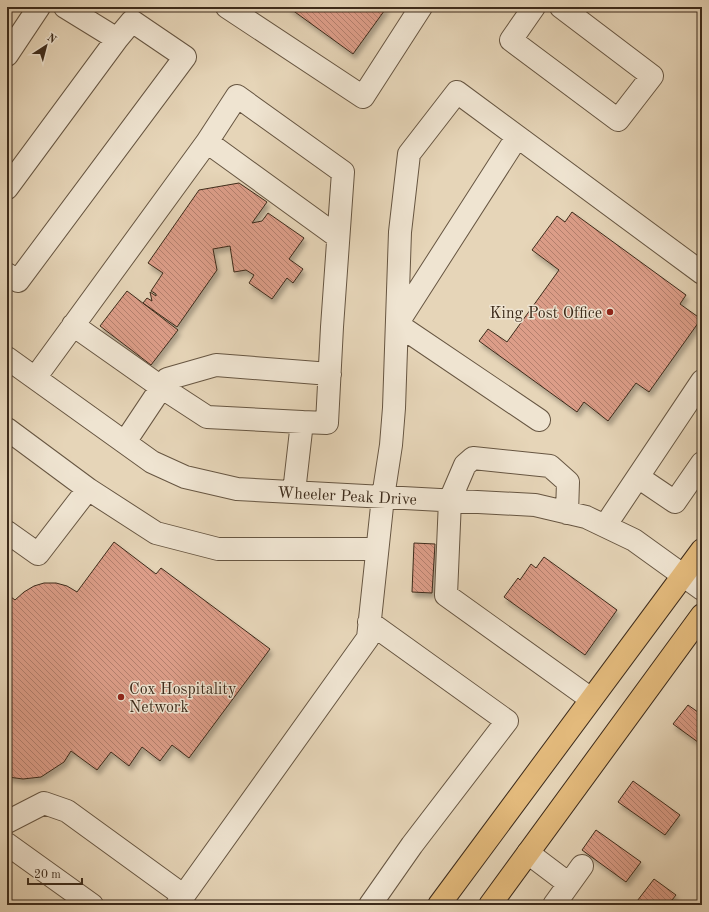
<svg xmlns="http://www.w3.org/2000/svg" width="709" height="912" viewBox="0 0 709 912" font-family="'Old Standard TT',serif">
	<defs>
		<pattern id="building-back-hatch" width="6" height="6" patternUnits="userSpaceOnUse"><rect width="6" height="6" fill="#dc9d88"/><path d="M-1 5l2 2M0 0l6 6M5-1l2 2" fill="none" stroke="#b4806e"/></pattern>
		<filter id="shadow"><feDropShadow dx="2.5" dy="4.5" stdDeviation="2" flood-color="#0004"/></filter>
	</defs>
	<rect width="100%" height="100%" fill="#e6d5b8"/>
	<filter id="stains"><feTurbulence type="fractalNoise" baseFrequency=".005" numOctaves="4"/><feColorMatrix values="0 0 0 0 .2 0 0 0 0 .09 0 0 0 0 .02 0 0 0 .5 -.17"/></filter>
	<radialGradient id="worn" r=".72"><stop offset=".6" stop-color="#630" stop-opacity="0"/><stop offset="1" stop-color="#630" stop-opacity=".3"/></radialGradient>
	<path fill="url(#building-back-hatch)" stroke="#3d2b1b" filter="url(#shadow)" d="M288 7H387L353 54Z
		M239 183 267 202 252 223 262 221 268 213 304 238 289 259 303 269 293 283 287 278 272 299 249 283 254 275 246 270 234 272 230 246 213 249 217 270 177 327 143 303 147 298 152 301 150 292 156 296V294L151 291 163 273 148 263 199 190Z
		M572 212 686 295 680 304 701 319 649 392 636 383 608 421 584 402 577 412 479 341 488 329 507 342 559 270 532 250 557 216 565 222Z
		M127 291 178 330 151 365 100 326Z
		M114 542 156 574 161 568 270 649 189 758 172 745 160 761 142 747 129 766 111 752 97 770 71 751 64 762 41 777 23 779 8 777 7 594 15 600 24 592 34 586 44 583H56L67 586 77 592Z
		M414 543 435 544 432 593 412 592Z
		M544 557 617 610 585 655 504 597 518 578 520 580 531 564 536 568Z
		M688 705 702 715V745L673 724Z
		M633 781 680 815 665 835 618 802Z
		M596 830 641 862 626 882 582 850Z
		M654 879 676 895 668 905H634Z"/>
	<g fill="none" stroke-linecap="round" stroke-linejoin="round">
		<g stroke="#675642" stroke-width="24">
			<path id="minor" d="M65 7 117 39
				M227 7 363 97 421 7
				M534 7 511 40 618 120 652 76 561 7
				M7 55 39 7
				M517 137 397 324 539 420
				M207 142 338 237
				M7 188 117 39 132 21 185 57 18 281 7 274
				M73 325 161 387 207 417 302 422
				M7 358 152 462 185 477 237 489 535 505 586 517 634 540 702 589
				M35 378 207 142 237 96 343 172 332 327 327 423 302 422 294 492
				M7 429 88 489
				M125 442 167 379 216 365 330 374
				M638 477 675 502 702 463
				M567 513 568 482 550 466 473 458 465 465 450 500 446 595 591 699
				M605 526 702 381
				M7 532 38 554 88 489 156 533 218 549H377
				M369 622 507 721 412 845 370 905
				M7 822 44 803 67 811 184 896
				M7 844 92 905
				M528 853 569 884
				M177 905 368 638 383 497 391 445 394 408 400 232 409 154 457 92 702 273
				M554 905 582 866"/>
		</g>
		<g stroke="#3d2b1b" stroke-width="24">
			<path id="major" d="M439 905 702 550
				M490 905 702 615"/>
		</g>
		<use href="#minor" stroke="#efe4d1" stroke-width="22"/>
		<use href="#major" stroke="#e3ba7c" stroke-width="22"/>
	</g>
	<g fill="#8f2418" stroke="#efe4d1" stroke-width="1.5">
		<circle cx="610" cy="312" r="4"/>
		<circle cx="121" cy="697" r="4"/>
	</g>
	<g text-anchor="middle" stroke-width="3" stroke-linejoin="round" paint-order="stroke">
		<g font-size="16" fill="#3d2b1b" stroke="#efe4d1" text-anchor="end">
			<text x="602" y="318">King Post Office</text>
			<text x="129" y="694" text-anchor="start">Cox Hospitality<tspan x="129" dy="18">Network</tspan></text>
		</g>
		<g font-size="16" fill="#3d2b1b" stroke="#efe4d1">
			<text transform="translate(347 495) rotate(3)" y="6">Wheeler Peak Drive</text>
		</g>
	</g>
	<rect width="709" height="912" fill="none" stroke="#e6d5b8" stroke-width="24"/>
	<rect x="8" y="8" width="693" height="896" fill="none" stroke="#3d2b1b" stroke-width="2"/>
	<rect x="12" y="12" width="685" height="888" fill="none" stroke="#3d2b1b"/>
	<g transform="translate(46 46) rotate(36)" stroke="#efe4d1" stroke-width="3" paint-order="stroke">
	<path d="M0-3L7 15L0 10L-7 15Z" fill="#3d2b1b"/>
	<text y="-6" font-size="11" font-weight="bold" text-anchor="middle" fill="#3d2b1b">N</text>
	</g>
	<path d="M28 878v6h54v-6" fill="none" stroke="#3d2b1b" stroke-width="2"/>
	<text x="34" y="878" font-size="12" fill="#3d2b1b" stroke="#efe4d1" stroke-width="3" paint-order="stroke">20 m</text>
	<rect width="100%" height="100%" filter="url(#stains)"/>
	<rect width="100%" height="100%" fill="url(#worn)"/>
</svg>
